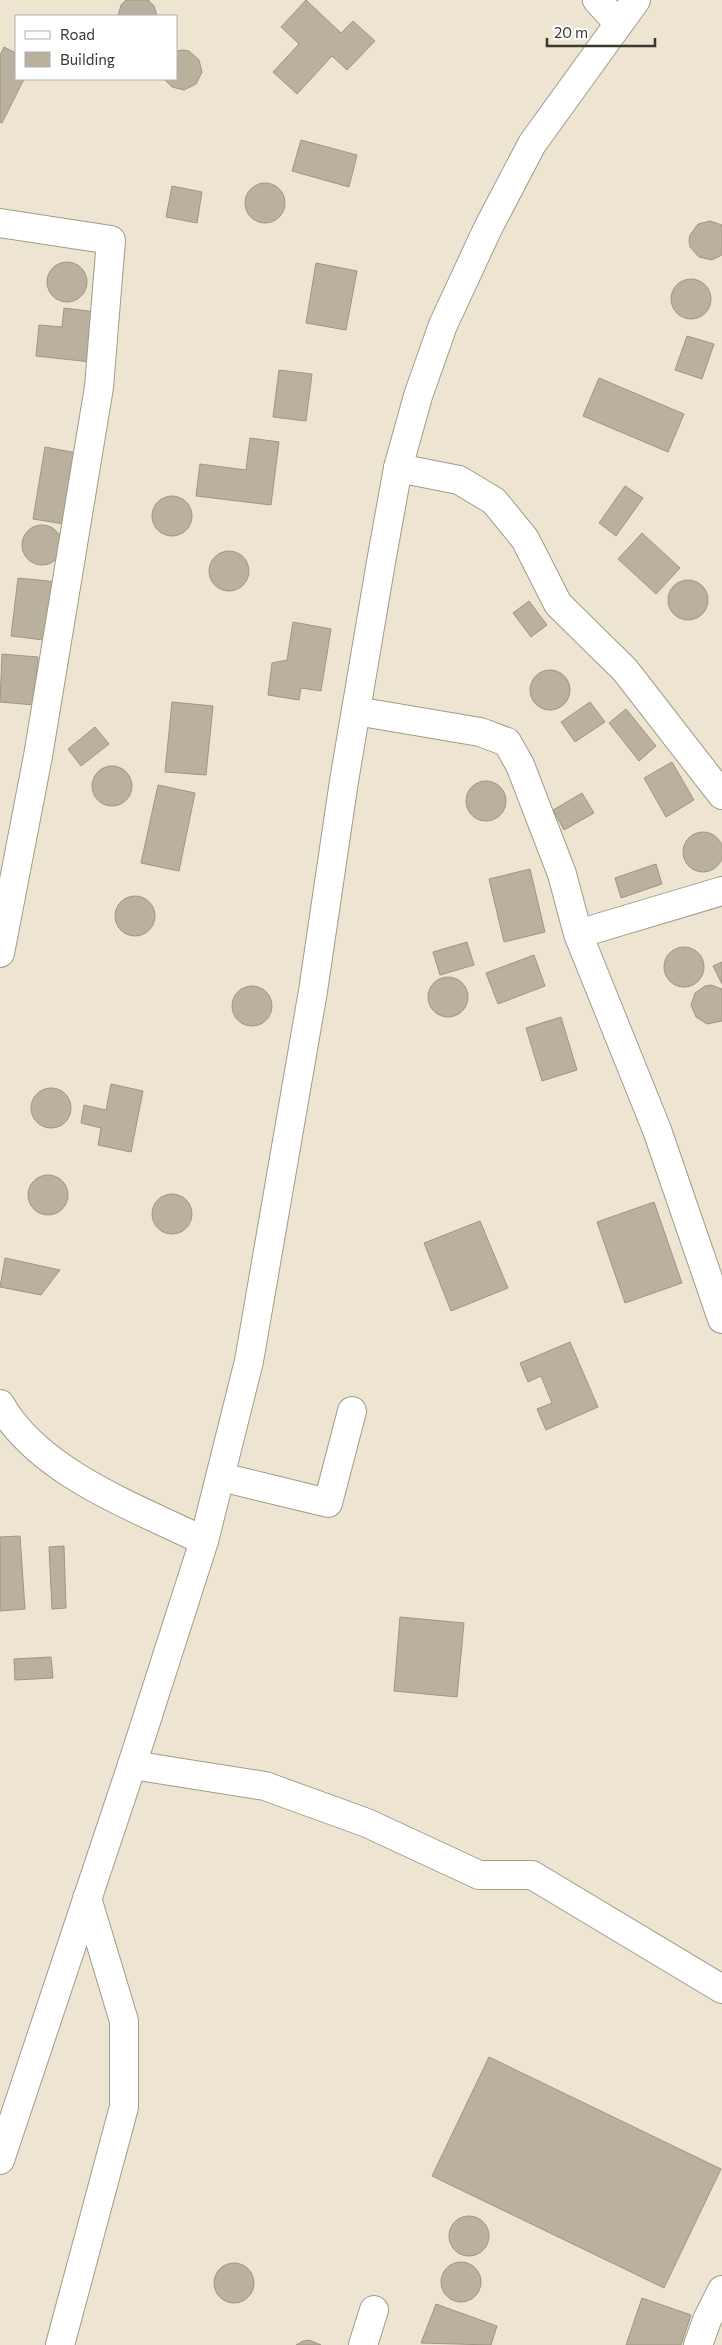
<svg xmlns="http://www.w3.org/2000/svg" width="722" height="2345" viewBox="0 0 722 2345" font-family="Commissioner,sans-serif">
	<rect width="100%" height="100%" fill="#ede5d1"/>
	<path fill="#b9b19e" stroke="#9e9683" d="M126 0H148L154 6 157 16H118L121 5Z
		M306 0 341 33 353 21 375 41 347 70 332 56 297 94 273 72 299 44 281 27Z
		M4 47 16 53V79H24L2 123 0 122V55Z
		M183 50 189 51 199 60 202 72 196 84 184 90 172 87 164 79H176V51Z
		M301 140 357 155 349 187 292 171Z
		M245 203a20 20 0 1 1 40 0a20 20 0 1 1-40 0Z
		M172 186 202 192 197 223 166 217Z
		M710 221 722 225V255L712 260 699 257 690 247 689 241 690 235 698 224Z
		M47 282a20 20 0 1 1 40 0a20 20 0 1 1-40 0Z
		M316 263 357 271 346 330 306 323Z
		M671 299a20 20 0 1 1 40 0a20 20 0 1 1-40 0Z
		M64 308 96 312 91 362 36 356 39 325 62 327Z
		M687 336 714 344 702 379 675 370Z
		M279 370 312 374 306 421 273 417Z
		M599 378 684 414 668 452 583 416Z
		M250 438 279 442 271 505 196 496 200 464 246 470Z
		M45 447 77 453 64 524 33 519Z
		M625 486 643 498 616 536 599 523Z
		M152 516a20 20 0 1 1 40 0a20 20 0 1 1-40 0Z
		M22 545a20 20 0 1 1 40 0a20 20 0 1 1-40 0Z
		M642 533 680 568 656 594 618 559Z
		M209 571a20 20 0 1 1 40 0a20 20 0 1 1-40 0Z
		M18 578 58 582 51 641 11 636Z
		M668 600a20 20 0 1 1 40 0a20 20 0 1 1-40 0Z
		M529 601 547 625 531 637 513 613Z
		M293 622 331 629 321 691 301 688 299 700 268 695 272 663 287 660Z
		M2 654 38 657 34 705 0 702Z
		M530 690a20 20 0 1 1 40 0a20 20 0 1 1-40 0Z
		M172 702 213 706 206 775 165 772Z
		M590 702 605 722 575 742 561 722Z
		M626 709 656 746 639 761 609 723Z
		M95 727 109 744 81 766 68 749Z
		M672 762 694 800 666 817 644 778Z
		M92 786a20 20 0 1 1 40 0a20 20 0 1 1-40 0Z
		M466 801a20 20 0 1 1 40 0a20 20 0 1 1-40 0Z
		M158 785 195 793 179 871 141 863Z
		M582 793 594 813 564 830 553 810Z
		M683 852a20 20 0 1 1 40 0a20 20 0 1 1-40 0Z
		M656 864 662 884 621 898 615 878Z
		M530 869 545 932 504 942 489 879Z
		M115 916a20 20 0 1 1 40 0a20 20 0 1 1-40 0Z
		M467 942 474 965 440 975 433 952Z
		M664 967a20 20 0 1 1 40 0a20 20 0 1 1-40 0Z
		M534 955 545 986 498 1004 486 973Z
		M722 962V984L713 966Z
		M428 997a20 20 0 1 1 40 0a20 20 0 1 1-40 0Z
		M711 985 722 989V1021L707 1024 696 1017 691 1005 695 993 705 986Z
		M232 1006a20 20 0 1 1 40 0a20 20 0 1 1-40 0Z
		M561 1017 577 1070 542 1081 526 1028Z
		M111 1084 143 1091 131 1152 98 1145 101 1128 81 1123 84 1105 106 1110Z
		M31 1108a20 20 0 1 1 40 0a20 20 0 1 1-40 0Z
		M28 1195a20 20 0 1 1 40 0a20 20 0 1 1-40 0Z
		M152 1214a20 20 0 1 1 40 0a20 20 0 1 1-40 0Z
		M654 1202 682 1283 625 1303 597 1222Z
		M480 1221 508 1288 451 1311 424 1243Z
		M5 1258 60 1270 41 1295 0 1287Z
		M570 1342 598 1407 546 1430 537 1409 552 1403 541 1376 528 1382 520 1363Z
		M20 1536 25 1609 0 1611V1537Z
		M64 1546 66 1608 52 1609 49 1547Z
		M400 1617 464 1623 457 1697 394 1691Z
		M51 1657 53 1678 15 1680 14 1659Z
		M489 2057 721 2169 664 2288 432 2176Z
		M449 2236a20 20 0 1 1 40 0a20 20 0 1 1-40 0Z
		M441 2282a20 20 0 1 1 40 0a20 20 0 1 1-40 0Z
		M214 2283a20 20 0 1 1 40 0a20 20 0 1 1-40 0Z
		M642 2298 691 2315 681 2345H626Z
		M436 2304 497 2326 491 2345 421 2343Z
		M309 2340 321 2345H296L303 2341Z"/>
	<g fill="none" stroke-linecap="round" stroke-linejoin="round">
		<g stroke="#a29b88" stroke-width="30">
			<path id="minor" d="M597 0 618 23
				M0 223 111 240 99 387 38 756 0 953
				M398 468 459 480 494 501 525 539 558 604 625 670 722 795
				M356 711 480 732 507 742 520 765 562 874 578 934 657 1130 722 1319
				M578 934 722 891
				M0 1404C39 1473 135 1507 204 1541
				M221 1477 328 1503 352 1411
				M132 1765 265 1786 367 1823 479 1875H532L722 1989
				M60 2345 124 2107V2021L87 1898
				M363 2345 374 2310
				M698 2345 707 2320 722 2290"/>
		</g>
		<g stroke="#a29b88" stroke-width="30">
			<path id="tertiary" d="M0 2160 132 1765 204 1541 249 1361 313 991 344 781 381 562 398 468 418 396 443 325 488 228 532 144 636 0"/>
		</g>
		<use href="#minor" stroke="#fff" stroke-width="28"/>
		<use href="#tertiary" stroke="#fff" stroke-width="28"/>
	</g>
	<rect x="15" y="15" width="162" height="65" fill="#ffffff" stroke="#b1afac"/>
	<rect x="25" y="31" width="25" height="8" fill="#ffffff" stroke="#b1afac"/>
	<text x="60" y="40" font-size="15" fill="#3c3830">Road</text>
	<rect x="25" y="52" width="25" height="15" fill="#b9b19e" stroke="#b1afac"/>
	<text x="60" y="65" font-size="15" fill="#3c3830">Building</text>
	<path d="M547 38v8h108v-8" fill="none" stroke="#3c3830" stroke-width="2.5"/>
	<text x="554" y="38" font-size="15" fill="#3c3830" stroke="#ffffff" stroke-width="4" paint-order="stroke">20 m</text>
</svg>
